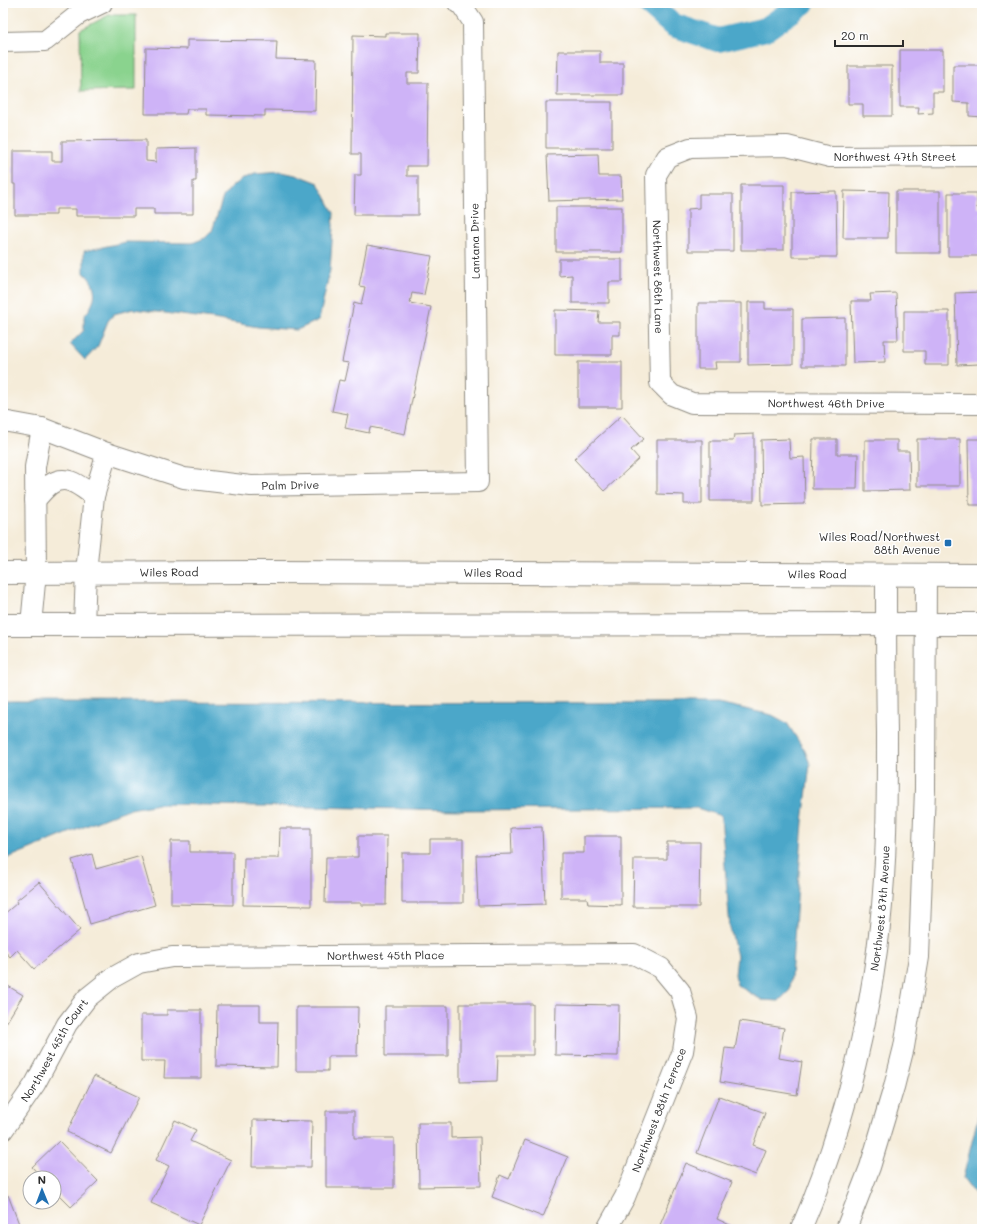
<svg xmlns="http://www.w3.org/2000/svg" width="985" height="1232" viewBox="0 0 985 1232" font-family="Mali,sans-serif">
	<rect width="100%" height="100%" fill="#fff"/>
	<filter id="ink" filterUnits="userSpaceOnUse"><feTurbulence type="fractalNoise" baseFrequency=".025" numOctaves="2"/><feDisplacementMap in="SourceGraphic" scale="8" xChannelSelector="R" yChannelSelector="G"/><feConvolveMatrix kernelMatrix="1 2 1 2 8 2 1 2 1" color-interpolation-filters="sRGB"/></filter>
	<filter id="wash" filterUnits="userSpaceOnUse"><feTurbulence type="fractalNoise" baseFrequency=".012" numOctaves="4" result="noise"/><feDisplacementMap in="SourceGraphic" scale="16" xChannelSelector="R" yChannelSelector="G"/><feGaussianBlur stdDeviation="0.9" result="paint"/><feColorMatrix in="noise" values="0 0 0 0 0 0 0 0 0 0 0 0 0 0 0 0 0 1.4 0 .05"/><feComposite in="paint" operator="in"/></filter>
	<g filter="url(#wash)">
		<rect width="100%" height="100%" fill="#f5ecd9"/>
		<path fill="#8ad38e" stroke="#5a7f5c" d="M109 15H136V90L81 91 80 30Z"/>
		<path fill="#4ba7c9" stroke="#3b697a" d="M282 172 300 176 318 183 334 213 330 270 319 320 297 330 258 327 213 319 133 309 114 314 108 321 98 346 85 360 70 344 84 330V316C97 302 99 286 84 273V251L126 242 192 243 205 238 212 231 223 197 232 186 242 179 255 174Z
			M3 702 718 703 772 715 787 723 805 751 810 764 803 822 790 990 779 1001 762 1000 737 985 735 975 737 956 730 928 721 816 697 808 461 810 158 804 125 810 3 860Z
			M982 1101V1203L963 1178Z"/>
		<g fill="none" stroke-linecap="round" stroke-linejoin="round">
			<path stroke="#4ba7c9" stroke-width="24" d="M648 3 673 25 718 40 766 29 803 3"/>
		</g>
		<g id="blocks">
			<path fill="#ceb3f7" d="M385 33H420L419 73H407V83H428L427 166H407V176H418V215H354L355 175H361V154H352L353 35 385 36Z
				M187 40 277 41 276 59 316 60 315 111 265 110V116L206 115V109H187L186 114H145L146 48 187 49Z
				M900 50H943V92H933V113L918 114 919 107H900Z
				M558 51H600V63H623V95H557Z
				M953 65H982V117L969 116V103L953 102Z
				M848 66H892V116H863V104H848Z
				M546 102H612V148H546Z
				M146 140V161L156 162V149L196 148V181H193V214H154V209H134V216H76V209H56V215H15V184H13V151H52V161H62V141Z
				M598 154 599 176H621L622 199 549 201 547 155Z
				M741 185H784V250H741Z
				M836 191 837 257H792V192Z
				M844 191 889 192 888 238H843Z
				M896 191H940V253H896Z
				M948 193H977V208H982V256H948Z
				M699 194H733V251H688V209L699 208Z
				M556 207H622V252H556Z
				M367 245 432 256 424 295 412 293 410 303 431 307 405 434 370 427 369 433 345 428 348 414 332 411 339 380 345 381 349 363 342 362 354 303 361 305 365 287 359 286Z
				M559 259H622V282H609V303H572V275L559 276Z
				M982 292V340L979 341V364L957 365 955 293Z
				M896 293 898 340H884L885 362 853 363 851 301H871L870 294Z
				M748 302H765V309H793V364L748 365Z
				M698 303H741V362H715L716 369H698Z
				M555 310 599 311 598 322H620V335H612V355H555Z
				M904 311H949V365H925V351H904Z
				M845 318V366H802V319Z
				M578 362H622V407H578Z
				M622 415 644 439 631 450 639 459 604 491 574 459Z
				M754 434V501H710V441H733L734 435Z
				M789 439 790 458 804 457 805 504 762 505 761 440Z
				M813 439H837V454H858L857 489H812Z
				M917 439H960V486H917Z
				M968 439H982V505H969Z
				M657 440H702V504H684V495L657 494Z
				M865 440H897V451H909L910 490 865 491Z
				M542 827 545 904 478 906 476 855 512 854 511 828Z
				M280 828H311V906L243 905 244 858H279Z
				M358 836H387L386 905H361V903H325L326 857H358Z
				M584 836H621V905L588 904 587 898H561V853H584Z
				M430 839H463V903H402V853H430Z
				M171 841H190V852H233V905L171 904Z
				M667 842H700L699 907H633L634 859H667Z
				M92 854 96 869 141 856 155 905 90 924 72 860Z
				M39 882 80 930 34 969 17 950 10 957 3 949V915L17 903 16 901Z
				M3 983 23 995 3 1028Z
				M460 1004H533V1055H498L497 1081 460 1082Z
				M556 1004 619 1005 618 1056 555 1055Z
				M217 1005H260V1022H278L277 1067 216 1066Z
				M385 1006H448V1056H385Z
				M296 1007H358L357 1056H328V1071H296Z
				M167 1010H201V1078H164L165 1061H141V1015H167Z
				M740 1021 784 1028 779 1058 802 1062 797 1095 720 1082 725 1048 735 1049Z
				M94 1076 139 1097 111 1153 67 1132Z
				M719 1096 765 1113 753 1145 766 1150 756 1175 697 1153Z
				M326 1111H354V1138H394V1188H326Z
				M175 1120 196 1130 190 1141 231 1160 199 1225 151 1203 169 1166 156 1160Z
				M253 1120 312 1121 311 1167H252Z
				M418 1123H451V1138L480 1137 481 1186 419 1187Z
				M525 1140 568 1157 543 1217 492 1197 500 1175 509 1179Z
				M59 1141 98 1181 71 1207 54 1190V1178H42L32 1167Z
				M686 1163 732 1182 717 1219 732 1226 730 1229H668L660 1225Z
				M8 1195 21 1229H3V1197Z"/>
		</g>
	</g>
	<g filter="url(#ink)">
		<use href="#blocks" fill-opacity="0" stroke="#908c82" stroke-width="1"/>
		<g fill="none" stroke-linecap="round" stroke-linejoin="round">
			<g stroke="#908c82" stroke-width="22">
				<g id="street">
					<path d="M3 42 45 41 79 14 102 3"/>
					<path id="s1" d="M982 156 830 157 787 146 690 148 667 157 656 175 660 383 672 395 692 403 982 404"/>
					<path id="s2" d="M3 421 42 428 107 453 184 478 251 486 478 482 473 22 461 4 458 3"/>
					<path d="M35 500C40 495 45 488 51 484 67 473 81 487 94 496"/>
					<path d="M31 625 36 572 35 467 42 428"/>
					<path d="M84 625 86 572 94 496 107 453"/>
					<path id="s3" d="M3 1130 35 1084 67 1024 87 998 112 978 139 963 172 957 634 954 661 968 680 991 688 1018 683 1051 625 1197 607 1229"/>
					<path id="s4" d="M801 1229C843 1131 868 1032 880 926 887 862 887 797 887 733 886 680 886 628 886 576"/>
					<path d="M846 1229 870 1167 894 1087 904 1047 919 957 925 789 926 576"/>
				</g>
			</g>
			<g stroke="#908c82" stroke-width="24">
				<g id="secondary">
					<path id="s5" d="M3 573 267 572 982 575"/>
					<path d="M3 625 982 624"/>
				</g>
			</g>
			<use href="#street" stroke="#fff" stroke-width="20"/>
			<use href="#secondary" stroke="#fff" stroke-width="22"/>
		</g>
	</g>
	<rect fill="#1f6fb2" stroke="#fff" stroke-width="1.5" x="944" y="539" width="8" height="8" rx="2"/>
	<g text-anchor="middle" stroke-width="3" stroke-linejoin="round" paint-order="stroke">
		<g font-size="11" fill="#2b2b2b" stroke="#fff">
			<text x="895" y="161">Northwest 47th Street</text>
			<text transform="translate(475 241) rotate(-91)" y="4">Lantana Drive</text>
			<text dy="4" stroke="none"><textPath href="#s1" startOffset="441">Northwest 86th Lane</textPath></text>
			<text dy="4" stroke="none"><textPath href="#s1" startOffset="720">Northwest 46th Drive</textPath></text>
			<text dy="4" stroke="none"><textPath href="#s2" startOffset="297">Palm Drive</textPath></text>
			<text dy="4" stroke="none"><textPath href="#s5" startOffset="166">Wiles Road</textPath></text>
			<text dy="4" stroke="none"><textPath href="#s5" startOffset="490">Wiles Road</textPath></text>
			<text dy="4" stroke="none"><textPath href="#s5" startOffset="814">Wiles Road</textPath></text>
			<text dy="4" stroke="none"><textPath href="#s4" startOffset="332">Northwest 87th Avenue</textPath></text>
			<text dy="4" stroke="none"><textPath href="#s3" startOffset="467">Northwest 45th Place</textPath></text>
			<text dy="4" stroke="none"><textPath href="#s3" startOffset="95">Northwest 45th Court</textPath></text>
			<text transform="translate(659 1110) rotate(-69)" y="4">Northwest 88th Terrace</text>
		</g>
		<g font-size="11" fill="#2b2b2b" stroke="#fff" text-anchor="end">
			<text x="940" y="541">Wiles Road/Northwest<tspan x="940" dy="13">88th Avenue</tspan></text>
		</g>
	</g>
	<rect width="985" height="1232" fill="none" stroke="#fff" stroke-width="16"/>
	<g transform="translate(42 1190) rotate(359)"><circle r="19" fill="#ffffff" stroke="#aaaaaa"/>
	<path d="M0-3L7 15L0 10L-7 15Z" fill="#1f6fb2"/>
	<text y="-6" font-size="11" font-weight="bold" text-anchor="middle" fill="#2b2b2b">N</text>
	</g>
	<path d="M835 40v6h68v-6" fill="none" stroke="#2b2b2b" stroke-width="2"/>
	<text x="841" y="40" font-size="12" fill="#2b2b2b" stroke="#ffffff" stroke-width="3" paint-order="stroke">20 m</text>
</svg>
